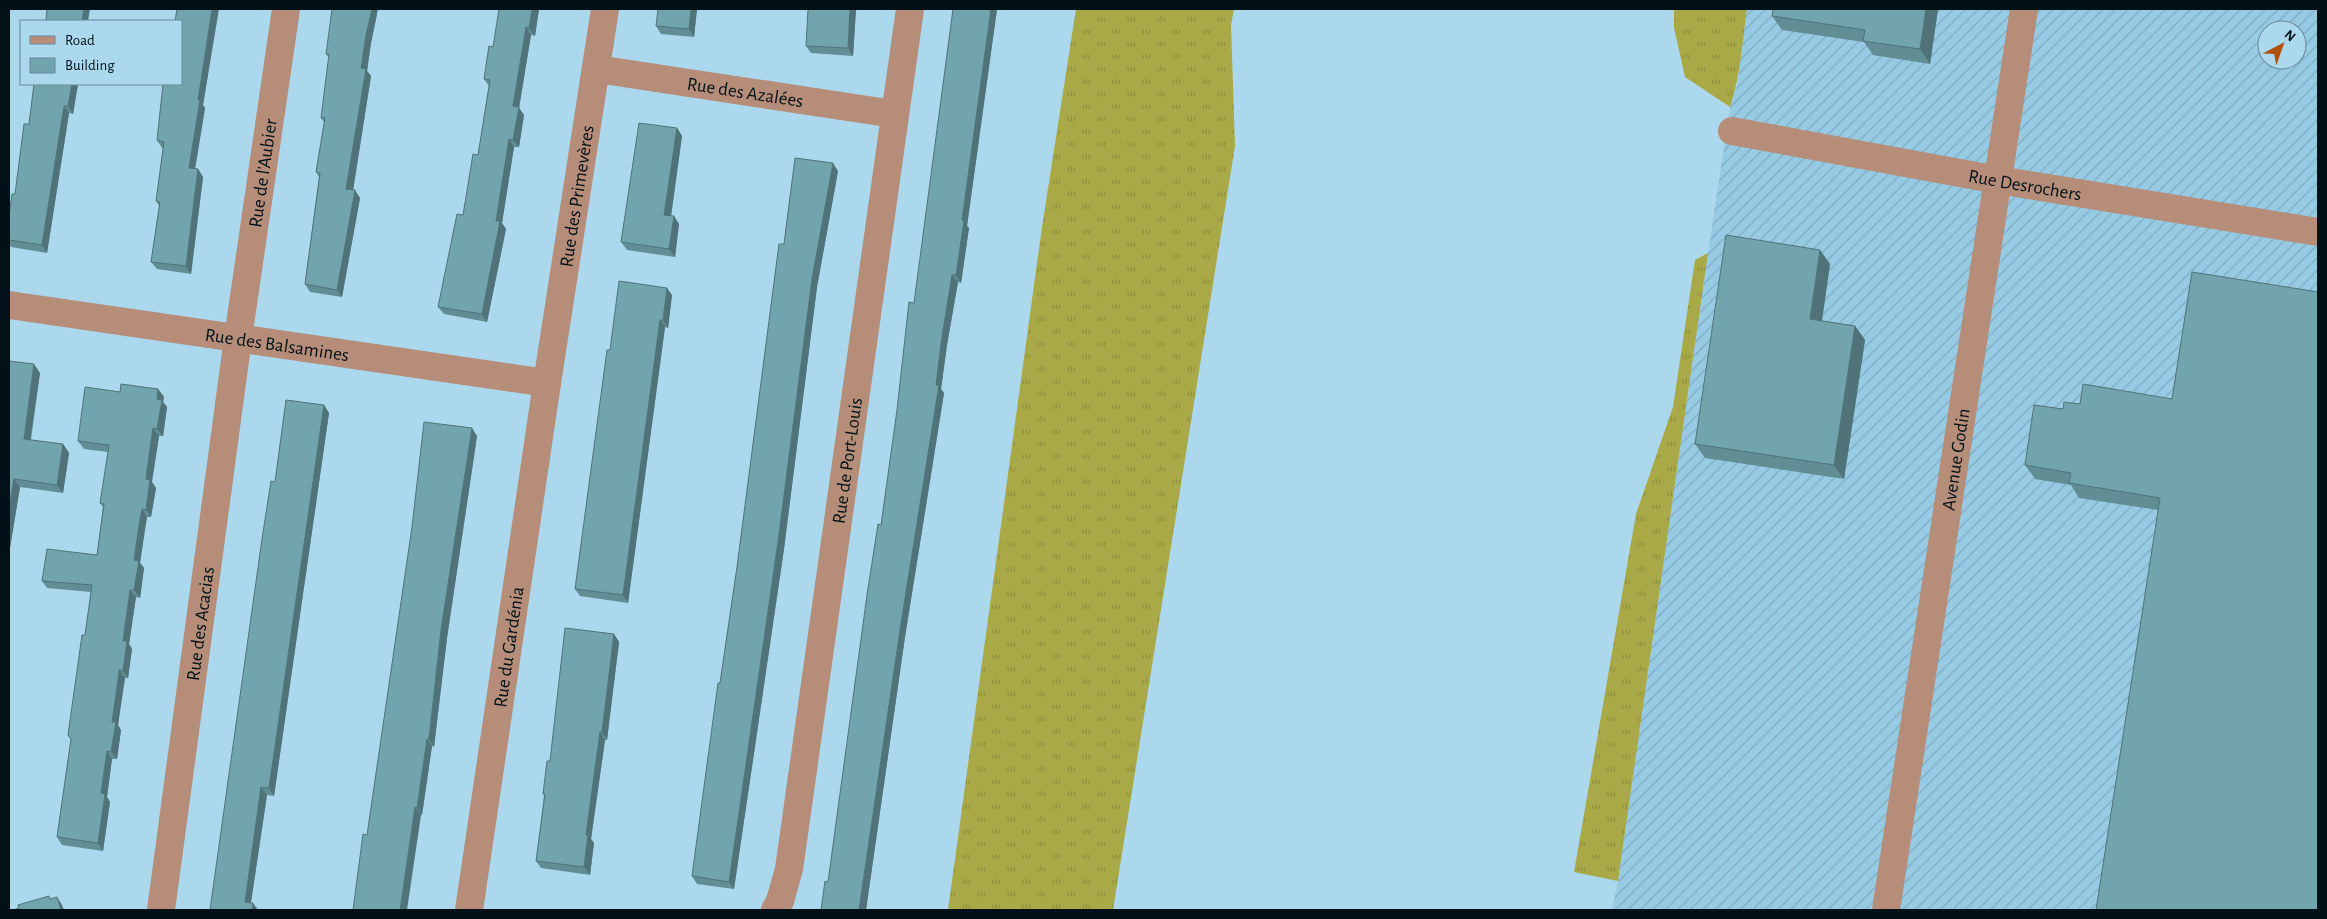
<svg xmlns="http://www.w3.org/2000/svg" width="2327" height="919" viewBox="0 0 2327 919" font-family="'Alegreya Sans',sans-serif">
	<defs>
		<pattern id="industrial-furrows" width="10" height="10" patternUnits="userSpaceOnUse" patternTransform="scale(1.25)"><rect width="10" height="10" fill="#97cae3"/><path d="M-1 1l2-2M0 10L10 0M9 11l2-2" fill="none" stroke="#80acc2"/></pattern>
		<pattern id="grass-tufts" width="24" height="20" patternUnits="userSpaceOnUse" patternTransform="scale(1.25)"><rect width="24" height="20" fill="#aaa947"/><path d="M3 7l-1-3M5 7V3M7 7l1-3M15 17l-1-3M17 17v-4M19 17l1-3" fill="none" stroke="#91903d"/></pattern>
	</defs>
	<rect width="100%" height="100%" fill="#abd8ed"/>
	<path fill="url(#industrial-furrows)" fill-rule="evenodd" d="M1747 9H2318V910H1612L1618 881 1708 253 1730 107 1738 82 1741 46ZM2267 30H2297V60H2267Z"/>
	<path fill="url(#grass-tufts)" d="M1076 9H1234L1231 25 1235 146 1113 910H948L1042 227Z
		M1674 9H1747C1742 42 1741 75 1730 107L1685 77 1674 28Z
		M1708 253 1618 881 1574 872 1636 514 1673 407 1695 260Z"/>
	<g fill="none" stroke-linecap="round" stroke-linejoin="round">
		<g stroke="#b58d79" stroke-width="28">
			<path id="s1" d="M597 69 894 114"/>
			<path id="s2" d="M1732 131 1998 180 2318 232"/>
			<path id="s3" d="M9 305 547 383"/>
			<path id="s4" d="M161 910 238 338 286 9"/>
			<path id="s5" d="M469 910 547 383 605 9"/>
			<path id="s6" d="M775 910 780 901 789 869 910 9"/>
			<path id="s7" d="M1886 910 2024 9"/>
		</g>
	</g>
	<path fill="#618d94" d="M539 9 535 36 531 35 519 108 524 115 519 147H514L502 223 506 229 487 322 444 314 438 307 463 215 478 155 489 86 484 79 493 47Z
		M697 9 694 37 661 34 656 26Z
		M856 9 853 56 811 53 806 46Z
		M997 9 967 226 969 228 961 283 958 282 947 345 941 389 944 393 905 637 866 910H821L828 882 914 303Z
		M1938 9 1930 64 1873 55 1864 42 1782 30 1772 16Z
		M377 14 371 43 367 71 371 76 353 190 360 198 342 297 310 292 305 284 319 177 316 172 324 122 321 118 329 58 326 54Z
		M208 74 203 105 205 108 195 169H198L203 177 191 274 157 269 151 262 159 206 156 201 163 148H162L157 140Z
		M34 84H78L73 114 69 113 47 253 11 247 9 244V216L15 194 29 124Z
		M677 128 682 136 671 216 679 224 675 257 627 250 621 242Z
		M838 171 817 287 784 549 734 889 697 884 692 876 784 244Z
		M1830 264 1822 321 1855 326 1865 340 1844 479 1705 458 1695 444Z
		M672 295 668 328 665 327 628 603 580 596 575 589 610 350Z
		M9 361 40 373 31 440 63 444 69 453 63 493 20 487 9 554Z
		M158 389 164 397 163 402 167 407 163 436H159L152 478V482L156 488 151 517H147L145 526 140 563 144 568 140 598 136 597 129 644 132 649 128 678H125L123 688 118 725 121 730 117 759H112L107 797 110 802 103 851 62 845 57 837 71 740 68 735 85 635 91 592 47 588 42 581 97 555 103 507 100 503 108 452 84 449 78 441 120 392Z
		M2172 399 2158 510 2079 498 2071 485 2035 479 2025 465 2063 409 2080 404Z
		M324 405 329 413 274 796 267 795 251 902 210 910 275 482Z
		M477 436 447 638 434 747 432 746 422 815H421L367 835Z
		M614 634 619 642 607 740H605L591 839 594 843 590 875 541 868 536 861 544 796 543 794 550 761Z"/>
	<path fill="#4f7378" d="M84 9H90L88 21H82Z
		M212 9H219L203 105 205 108 194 175 189 168 198 100Z
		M372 9H378L371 43 367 71 371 76 352 197 346 189 366 35Z
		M532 9H539L535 36 529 28Z
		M691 9H697L694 37 689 29Z
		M850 9H856L853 56 848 48Z
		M991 9H997L967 226 969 228 961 283 956 275 962 220Z
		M1926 9H1938L1930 64 1920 49Z
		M526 27 531 35 519 108 524 115 519 147 513 140V106Z
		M72 84H78L73 114 68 106Z
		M64 106 69 113 47 253 42 245Z
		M677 128 682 136 670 223 664 215Z
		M509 139 514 147 502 223 506 229 487 322 482 314 496 221Z
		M833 163 838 171 817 287 784 549 734 889 729 882 812 279Z
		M198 169 203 177 191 274 186 266Z
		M355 190 360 198 342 297 337 290Z
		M674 216 679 224 675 257 669 249Z
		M1820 250 1830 264 1820 333 1810 319Z
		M952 275 958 282 947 345 941 389 944 393 905 637 866 910H859L942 337Z
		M667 288 672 295 668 328 663 320Z
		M660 320 665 327 628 603 623 595Z
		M1855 326 1865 340 1844 479 1834 465Z
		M34 364 40 373 29 447 24 439Z
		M158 389 164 397 163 402 167 407 163 436 157 429V399Z
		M324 405 329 413 274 796 269 788Z
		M153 428 159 436 152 482 156 488 151 517 146 510V479Z
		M472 428 477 436 447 638 434 747 429 739 441 630Z
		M63 444 69 453 63 493 57 485Z
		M14 479 20 487 9 554V509Z
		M142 509 147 517 140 563 144 568 140 598 134 590V560Z
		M130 590 136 597 129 644 132 649 128 678 123 671V641Z
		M614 634 619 642 607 740 602 732Z
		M119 670 125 678 118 725 121 730 117 759 111 752 112 722Z
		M600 732 605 740 591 839 594 843 590 875 584 867 586 835Z
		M427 739 432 746 422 815 417 808Z
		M107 751 112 759 107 797 110 802 103 851 98 843 101 793Z
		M261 787 267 795 250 909 245 902Z
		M415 807 421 815 407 910H400Z
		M57 897 62 905 64 910H61Z
		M253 903 258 910H252Z"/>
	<path fill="#71a4ac" stroke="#4f7378" d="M47 9H84L82 21H46Z
		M177 9H212L198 100H200L189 168 198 169 186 266 151 262 160 202 156 201 164 142 157 140 163 84H181V21H175Z
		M332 9H372L366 35 361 68 366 69 346 189 355 190 337 290 305 284 320 173 316 172 325 118H321L329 54H326Z
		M499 9H532L529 28 526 27 513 106 519 107 513 140 509 139 496 221H500L482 314 438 307 457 214 463 215 473 154 478 155 490 80 484 79 489 46 493 47Z
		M658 9H691L689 29 656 26Z
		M808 9H850L848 48 806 46Z
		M953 9H991L962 220 964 221 956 275H952L942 337 936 385H939L900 630 859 910H821L825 881 828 882 867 595 878 524 881 525 897 410 909 302 914 303Z
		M1773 9H1926L1920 49 1863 41 1865 30 1772 16Z
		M34 84H72L68 106H64L42 245 9 240V216L12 194H15L24 124H29Z
		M639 123 677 128 664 215 674 216 669 249 621 242Z
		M795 158 833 163 812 279 778 542 729 882 692 876 718 683H720L737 567 779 244H784Z
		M1726 235 1820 250 1810 319 1855 326 1834 465 1695 444Z
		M2192 272 2318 292V910H2096L2160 498 2069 483 2071 473 2025 465 2034 405 2063 409 2064 402 2080 404 2083 384 2172 399Z
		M619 281 667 288 663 320H660L623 595 575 589 607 350H610Z
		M9 361 34 364 24 439 63 444 57 485 14 479 9 509Z
		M121 384 158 389 157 399 162 400 157 429 153 428 147 470 146 479 150 480 146 510 142 509 140 519 134 560 139 561 134 590H130L123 641H127L123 671 119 670 118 680 112 722H116L111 752 107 751 101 793 105 794 98 843 57 837 71 739 68 735 82 635H85L92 585 42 581 47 549 97 555 104 504 100 503 109 445 78 441 85 387 120 392Z
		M286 400 324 405 269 788 261 787 245 902 253 903 252 910H210L262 539 271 481 275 482Z
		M424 422 472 428 441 630 429 739H427L417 808 415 807 400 910H353L363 834 367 835 412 527Z
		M565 628 614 634 602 732H600L586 835H588L584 867 536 861 545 794H543L547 761H550Z
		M49 896 50 899 57 897 61 910H13L19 908 18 905Z"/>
	<g text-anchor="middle" stroke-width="4" stroke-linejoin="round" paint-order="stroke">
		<g font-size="19" fill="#021118" stroke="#abd8ed">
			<text dy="7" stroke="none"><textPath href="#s1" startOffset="150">Rue des Azalées</textPath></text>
			<text dy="7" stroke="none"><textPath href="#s4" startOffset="744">Rue de l'Aubier</textPath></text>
			<text dy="7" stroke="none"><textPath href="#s2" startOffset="298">Rue Desrochers</textPath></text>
			<text dy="7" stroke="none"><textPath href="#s5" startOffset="722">Rue des Primevères</textPath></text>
			<text dy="7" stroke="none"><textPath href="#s3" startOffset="271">Rue des Balsamines</textPath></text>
			<text dy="7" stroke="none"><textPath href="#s7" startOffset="456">Avenue Godin</textPath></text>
			<text dy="7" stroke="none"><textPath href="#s6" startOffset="456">Rue de Port-Louis</textPath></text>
			<text dy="7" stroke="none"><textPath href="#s4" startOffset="289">Rue des Acacias</textPath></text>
			<text dy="7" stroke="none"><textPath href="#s5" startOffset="266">Rue du Gardénia</textPath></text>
		</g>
	</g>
	<rect width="2327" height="919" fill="none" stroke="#021118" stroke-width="20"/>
	<rect x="20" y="20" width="162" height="65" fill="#abd8ed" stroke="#678898"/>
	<rect x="30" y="36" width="25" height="8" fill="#b58d79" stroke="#678898"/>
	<text x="65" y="45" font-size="15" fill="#021118">Road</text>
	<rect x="30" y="58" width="25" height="15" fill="#71a4ac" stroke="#678898"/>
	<text x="65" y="70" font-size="15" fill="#021118">Building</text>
	<g transform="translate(2282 45) rotate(41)"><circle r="24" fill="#abd8ed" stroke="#678898"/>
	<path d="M0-4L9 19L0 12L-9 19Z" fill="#b1500a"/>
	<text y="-8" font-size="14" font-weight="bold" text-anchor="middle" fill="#021118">N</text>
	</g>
</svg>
